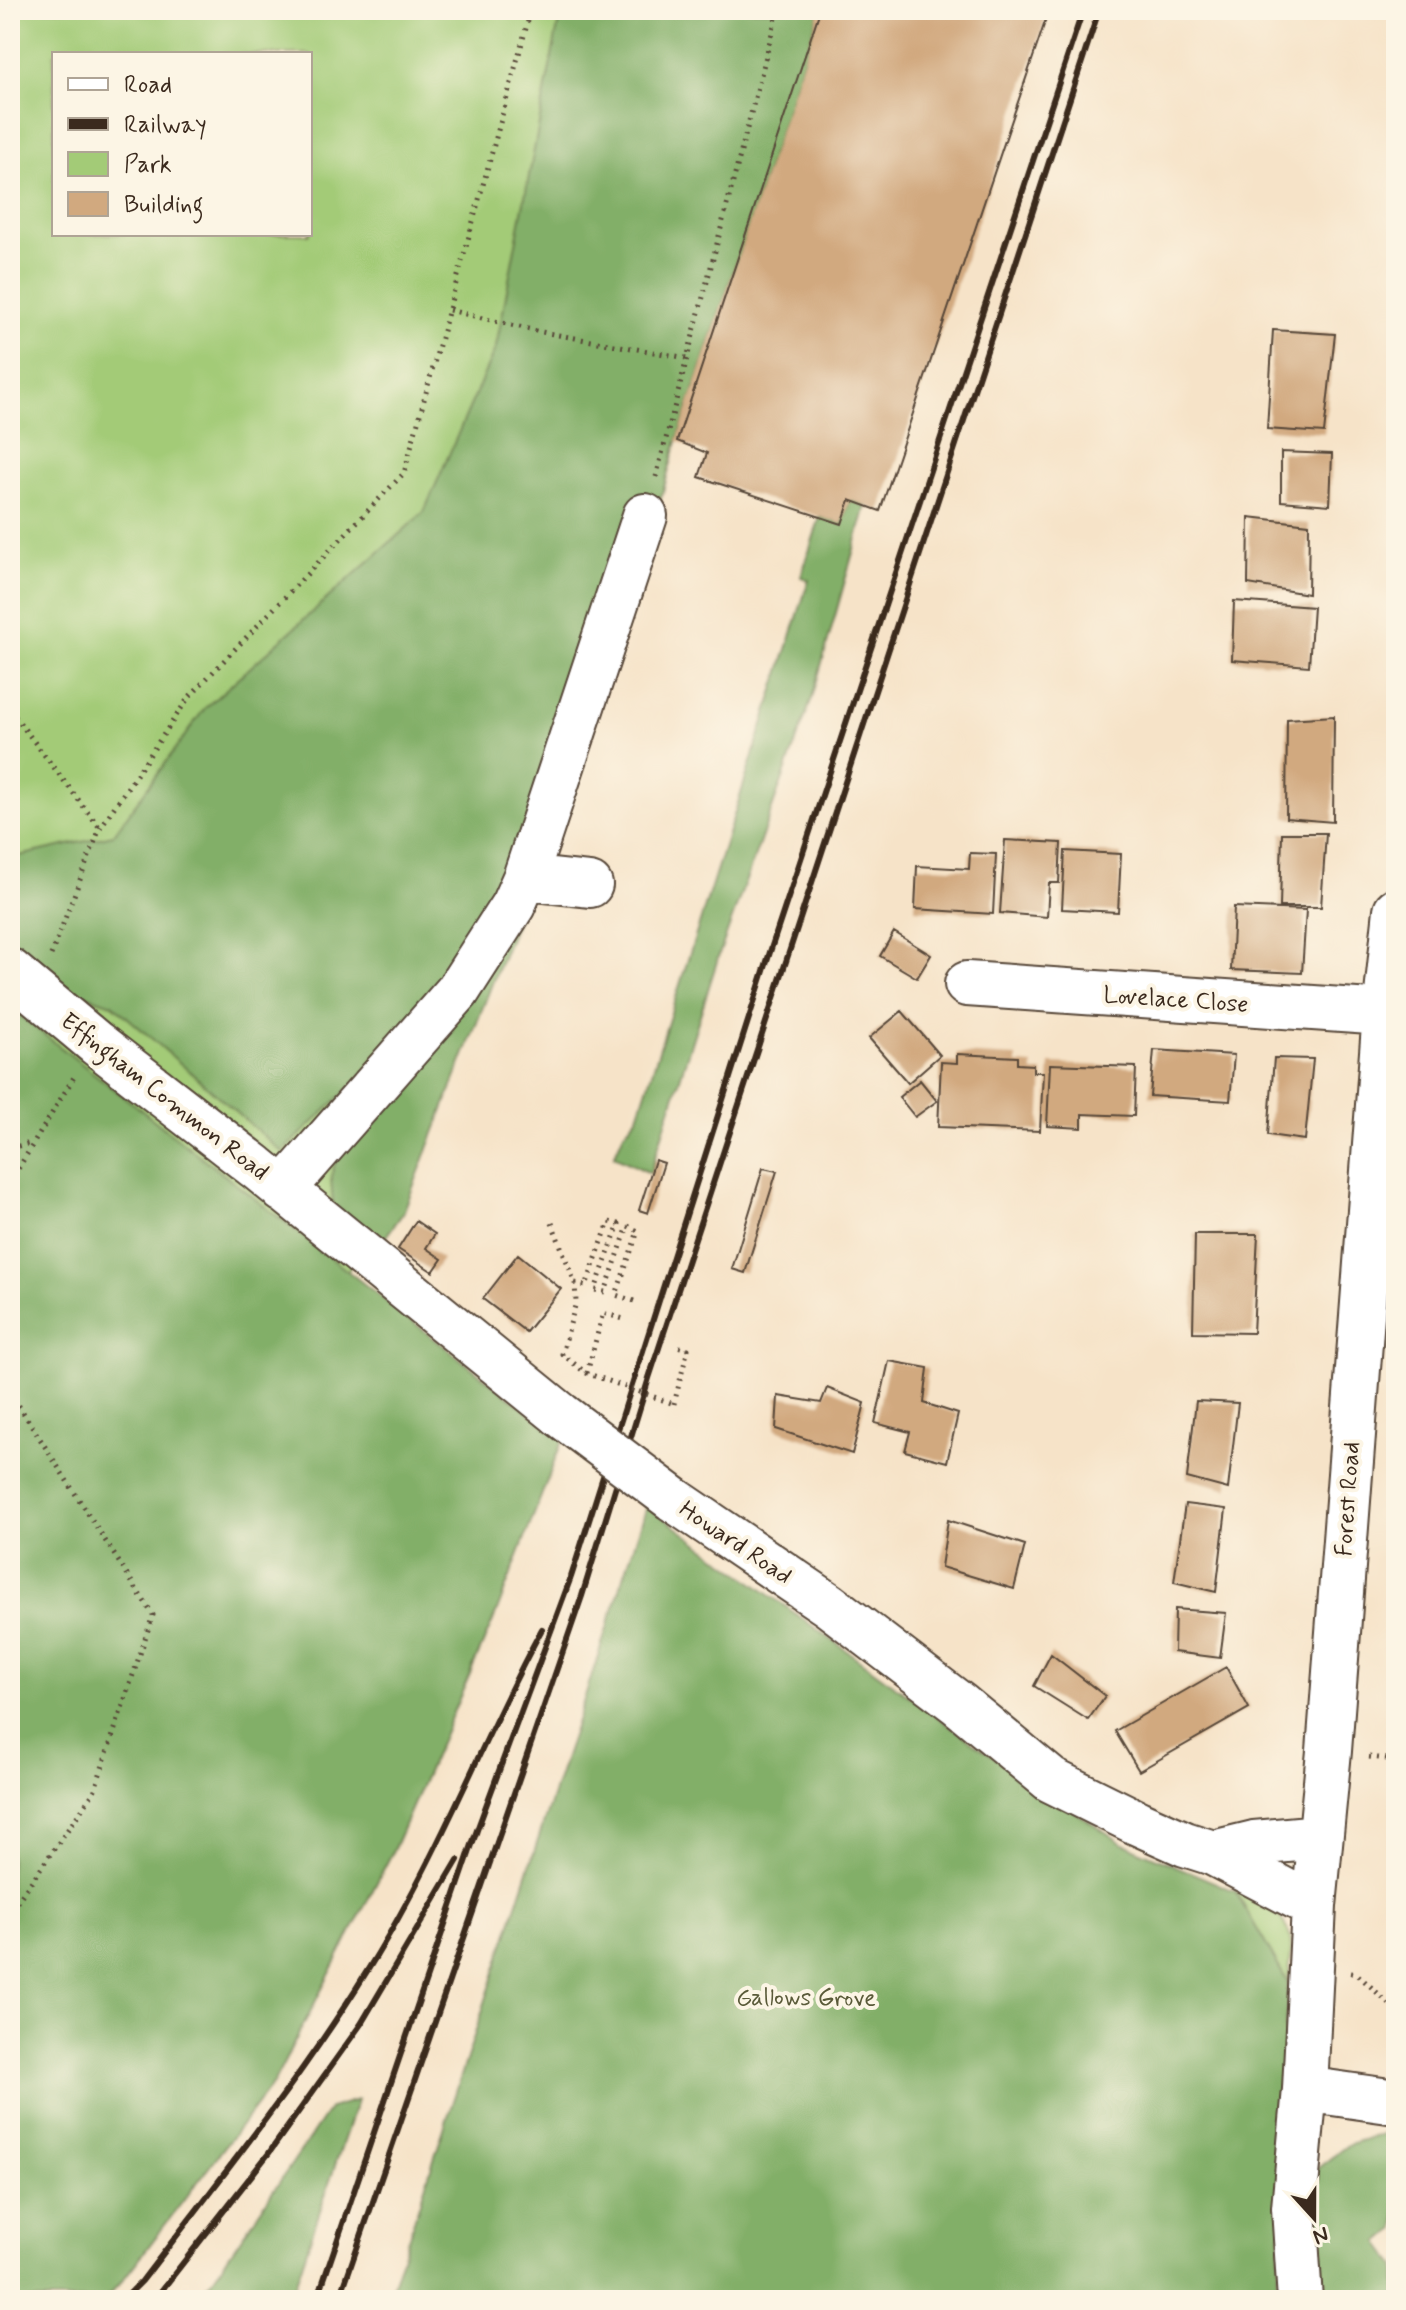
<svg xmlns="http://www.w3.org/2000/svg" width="1406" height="2310" viewBox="0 0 1406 2310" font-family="Mynerve,sans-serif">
	<rect width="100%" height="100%" fill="#fcf5e5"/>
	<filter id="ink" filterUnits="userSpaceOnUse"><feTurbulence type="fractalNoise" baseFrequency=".0125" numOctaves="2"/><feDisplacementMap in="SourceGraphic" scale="16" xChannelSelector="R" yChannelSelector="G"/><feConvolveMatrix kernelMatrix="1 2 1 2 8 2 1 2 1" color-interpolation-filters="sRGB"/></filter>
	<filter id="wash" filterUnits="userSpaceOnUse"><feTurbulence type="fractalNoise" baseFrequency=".006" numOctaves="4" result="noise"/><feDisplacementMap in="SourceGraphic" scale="32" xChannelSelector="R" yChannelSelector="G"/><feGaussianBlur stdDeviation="1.8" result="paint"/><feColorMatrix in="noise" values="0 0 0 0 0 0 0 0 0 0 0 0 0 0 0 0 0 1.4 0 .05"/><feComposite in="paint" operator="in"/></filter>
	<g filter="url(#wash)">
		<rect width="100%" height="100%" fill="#f6e3c8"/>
		<path fill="#a3cb77" stroke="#6f7a4a" stroke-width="2" fill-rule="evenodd" d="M10 10H820L677 441 653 526 403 1213 363 1244 348 1271 10 1951ZM54 54H310V234H54Z
			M1235 1891C1256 1897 1286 1914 1290 1938 1293 1952 1289 1969 1288 1983Z"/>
		<path fill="#82af68" stroke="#5e6c43" stroke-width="2" d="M561 10H820L677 441 653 526 528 891 403 1213 381 1243 334 1220 331 1177 360 1078 282 1152 112 1004 62 987 10 944V858L113 835 205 708 424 512 496 347Z
			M850 500 866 506 812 698 719 955 650 1173 614 1156 624 1133 638 1116 809 580 801 577 820 517 842 524Z
			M10 1008 563 1439 495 1616 393 1851 274 2082 122 2281 104 2300H10Z
			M647 1506 978 1746 1122 1843 1235 1891 1288 1983 1284 2052 1283 2203 1276 2300H388Z
			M357 2100 290 2300H194L213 2279 330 2108Z
			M1396 2130V2229L1379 2243 1396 2266V2300H1314V2171L1349 2144Z"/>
		<g id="blocks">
			<path fill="#d1a97f" d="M820 10H1049L880 511 850 500 842 524 699 477 707 453 677 441Z
				M1273 330 1335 334 1324 433 1267 429Z
				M1281 452 1332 454 1330 505 1281 501Z
				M1249 517 1309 524 1308 594 1248 584Z
				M1234 601 1313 607 1309 666 1232 660Z
				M1334 716 1333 822 1286 818 1287 719Z
				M1282 833H1326L1321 907H1280Z
				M1005 840 1061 843 1059 883H1049L1047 917 1000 913Z
				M1065 851 1121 854 1118 912 1062 909Z
				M970 853 996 854 993 914 915 909 917 866 969 869Z
				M1234 907 1306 910 1302 973 1231 970Z
				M894 932 931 955 917 978 880 956Z
				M902 1011 940 1055 908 1083 869 1038Z
				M1154 1050 1234 1055 1230 1101 1150 1096Z
				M957 1054 1017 1057V1064L1033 1065V1072H1043L1040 1131 938 1127 941 1062 957 1063Z
				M1274 1058 1313 1059 1305 1140 1268 1135Z
				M1050 1064 1136 1067 1134 1116 1082 1114V1128L1047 1126Z
				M920 1080 937 1101 915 1117 899 1097Z
				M655 1160 664 1163 648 1213 639 1210Z
				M763 1168 777 1171 745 1273 732 1269Z
				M416 1221 435 1234 426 1248 442 1259 433 1272 398 1249Z
				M1195 1234H1258L1253 1333 1193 1332Z
				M518 1254 561 1289 526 1332 483 1299Z
				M889 1361 928 1368 924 1403 958 1414 947 1462 905 1451 910 1432 875 1423Z
				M827 1388 865 1403 852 1454 776 1429 778 1396 821 1403Z
				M1196 1401 1238 1403 1228 1489 1187 1478Z
				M1185 1504 1226 1509 1216 1592 1174 1582Z
				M948 1520 1025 1545 1014 1589 941 1567Z
				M1175 1609 1226 1613 1220 1658 1174 1652Z
				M1051 1654 1105 1696 1088 1720 1034 1686Z
				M1226 1667 1249 1708 1139 1771 1115 1731Z"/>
		</g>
	</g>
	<g filter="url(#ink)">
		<use href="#blocks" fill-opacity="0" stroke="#574638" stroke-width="2"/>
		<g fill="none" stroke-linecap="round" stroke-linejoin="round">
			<g stroke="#574638" stroke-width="48">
				<path id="minor" d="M525 878 590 885
					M10 971 96 1043 256 1167 561 1415
					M967 984 1385 1013
					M283 1190 457 992 513 905 525 878 645 516
					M673 1499 829 1605 959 1704 1051 1780 1138 1823 1185 1844 1213 1853 1314 1906
					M1213 1853 1254 1843 1320 1837
					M1305 2089 1396 2102
					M1300 2300 1294 2208 1305 2089 1314 1906 1329 1751 1385 1013 1396 910"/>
			</g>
			<path stroke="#574638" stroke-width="5" stroke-dasharray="2 6" stroke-linecap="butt" d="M449 310 536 331 687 358
				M656 477 778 10
				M10 710 100 828
				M51 955 100 828 189 697 404 473 531 10
				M10 1148 31 1143
				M10 1182 74 1077
				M552 1223 575 1283 576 1302 562 1354 586 1373
				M575 1283 586 1286 609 1222 619 1224 595 1290 605 1292 628 1226 638 1231 616 1295 634 1301
				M587 1373 603 1313 627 1320
				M10 1392 153 1615 94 1792 10 1912
				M674 1404 688 1349 677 1346
				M1369 1757 1396 1760
				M1351 1973 1357 1974 1396 2010"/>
			<use href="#minor" stroke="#fff" stroke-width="44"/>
			<path stroke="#3b2a1e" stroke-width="6" d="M123 2300 142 2281C235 2159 334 2038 407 1902 456 1813 493 1718 542 1629
				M154 2300 269 2153 361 2024 458 1860
				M317 2300 477 1830 571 1577 770 952 1083 10
				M339 2300 582 1596 649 1378 1099 10"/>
			<g stroke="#574638" stroke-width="48" stroke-linecap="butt">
				<path id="minor-bridge" d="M561 1415 673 1499"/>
			</g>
			<path stroke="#574638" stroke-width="5" stroke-dasharray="2 6" stroke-linecap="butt" d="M586 1373 674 1404"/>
			<use href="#minor-bridge" stroke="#fff" stroke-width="44"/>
		</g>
	</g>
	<g text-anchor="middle" stroke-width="8" stroke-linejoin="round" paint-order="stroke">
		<g font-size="24" fill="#3b2a1e" stroke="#fcf5e5">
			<text transform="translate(1176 999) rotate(4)" y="8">Lovelace Close</text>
			<text transform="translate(165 1096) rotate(38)" y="8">Effingham Common Road</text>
			<text transform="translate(1347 1499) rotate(-86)" y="8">Forest Road</text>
			<text transform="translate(736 1542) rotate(34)" y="8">Howard Road</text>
		</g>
		<g font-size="24" fill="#5a5a39" stroke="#fcf5e5">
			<text x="806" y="2005">Gallows Grove</text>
		</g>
	</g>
	<rect width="1406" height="2310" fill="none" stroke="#fcf5e5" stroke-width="40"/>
	<rect x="52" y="52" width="260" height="184" fill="#fcf5e5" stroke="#afa495" stroke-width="2"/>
	<rect x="68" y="78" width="40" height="12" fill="#ffffff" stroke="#afa495" stroke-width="2"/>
	<text x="124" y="92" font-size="24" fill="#3b2a1e">Road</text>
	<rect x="68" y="118" width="40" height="12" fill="#3b2a1e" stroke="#afa495" stroke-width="2"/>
	<text x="124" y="132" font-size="24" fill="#3b2a1e">Railway</text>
	<rect x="68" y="152" width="40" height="24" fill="#a3cb77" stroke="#afa495" stroke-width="2"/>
	<text x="124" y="172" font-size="24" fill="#3b2a1e">Park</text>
	<rect x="68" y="192" width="40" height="24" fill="#d1a97f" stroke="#afa495" stroke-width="2"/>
	<text x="124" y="212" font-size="24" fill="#3b2a1e">Building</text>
	<g transform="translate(1314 2218) rotate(159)" stroke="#fcf5e5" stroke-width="6" paint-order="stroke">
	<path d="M0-6L14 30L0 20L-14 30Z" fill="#3b2a1e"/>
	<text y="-12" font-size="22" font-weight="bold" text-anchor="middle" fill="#3b2a1e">N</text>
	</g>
</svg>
